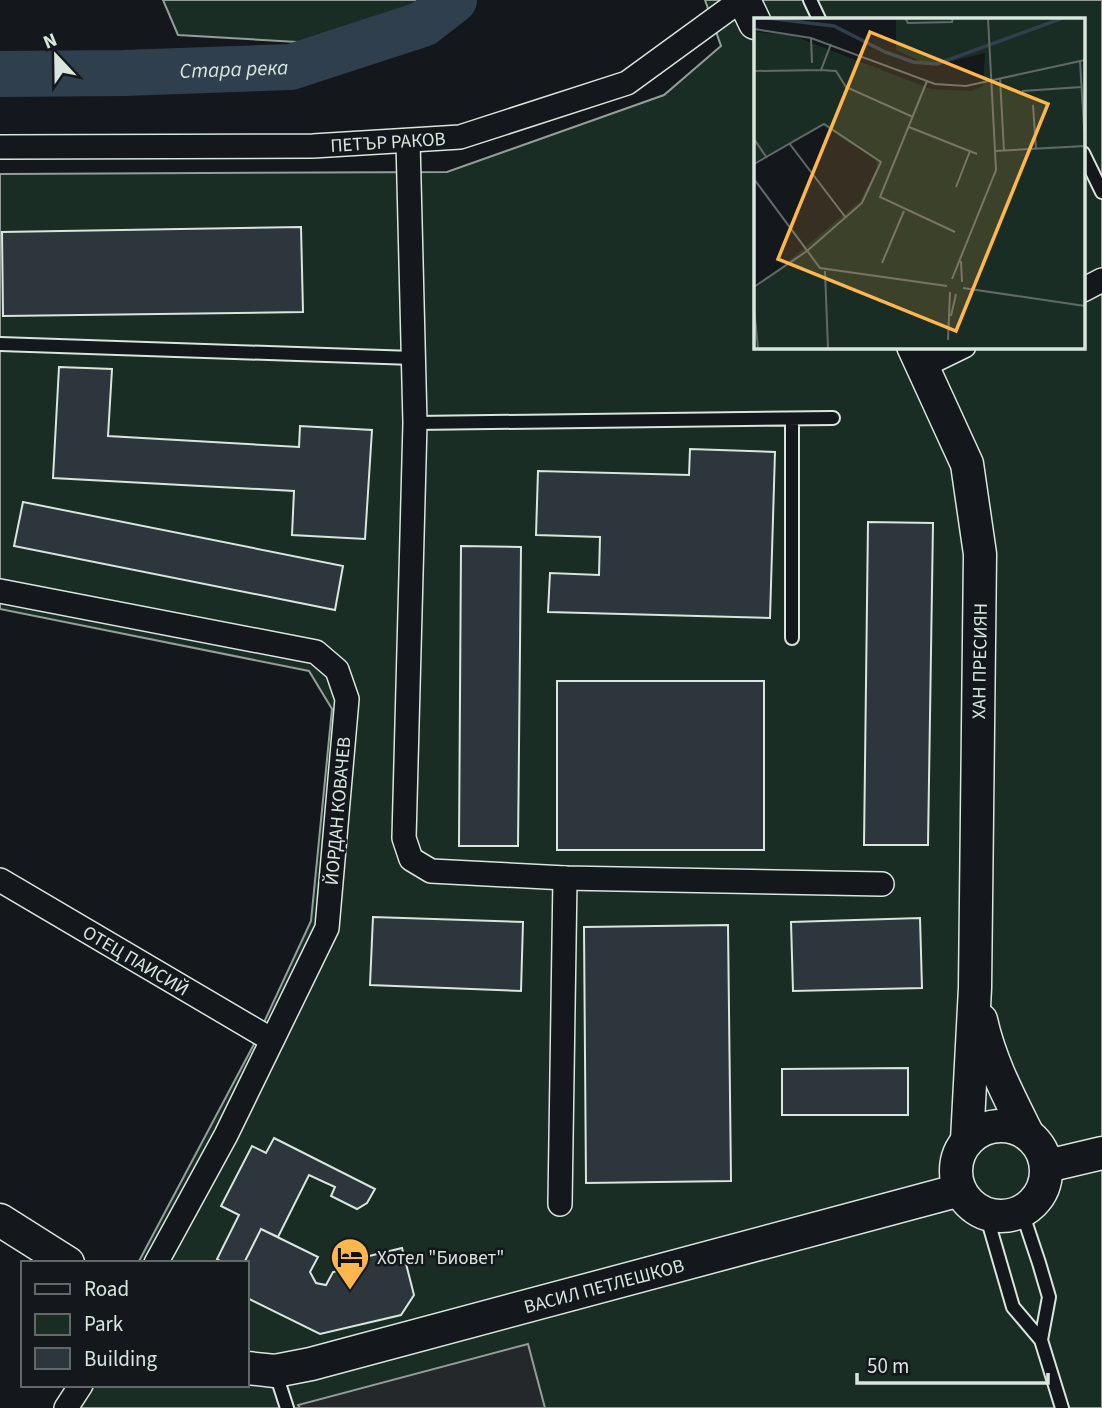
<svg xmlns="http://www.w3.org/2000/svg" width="1102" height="1408" viewBox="0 0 1102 1408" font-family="'Source Sans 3',sans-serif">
	<rect width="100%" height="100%" fill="#14181c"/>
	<path fill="#1a2d24" stroke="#939e99" stroke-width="2" fill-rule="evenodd" d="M163 0H467L401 48 178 35Z
		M705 0H1102V1408H58L70 1385H247V1263H138L253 1046 311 921 332 709 309 671 0 609V174L447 172 664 95 721 46ZM755 19H1083V346H755Z"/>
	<path fill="#24282b" stroke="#939e99" stroke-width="2" d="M528 1344 545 1408H300L298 1405Z"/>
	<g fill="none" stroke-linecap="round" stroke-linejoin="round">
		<path stroke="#2f3f4d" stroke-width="46" id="s1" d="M0 74 124 73 291 67 423 24 454 0"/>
	</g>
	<path fill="#2c363c" stroke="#d8e6dc" stroke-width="2" d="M301 227 303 312 3 316 2 232Z
		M59 367 112 369 108 436 299 447 300 426 372 430 365 539 292 535 294 491 53 478Z
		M690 449 775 452 770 618 548 612 550 573 599 575 600 537 536 535 538 471 689 475Z
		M23 502 343 566 335 610 14 546Z
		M868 522 933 523 928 845H864Z
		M461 546 521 547 518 846H459Z
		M557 681H764V850H557Z
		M373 917 523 922 521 991 370 985Z
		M920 918 922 988 793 991 791 922Z
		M728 925 731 1181 586 1183 584 927Z
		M908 1068V1115H782V1069Z
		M274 1138 375 1189 367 1203 357 1209 331 1196 335 1187 309 1175 278 1237 261 1229 244 1263H224L217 1259 239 1215 221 1206 252 1146 266 1153Z
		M261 1229 318 1257 310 1272 316 1283 326 1285 333 1272 367 1264 365 1257 402 1248 414 1295 401 1315 320 1334 247 1298V1263H244Z"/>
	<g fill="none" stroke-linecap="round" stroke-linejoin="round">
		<g stroke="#d8e6dc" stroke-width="16">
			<path id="lane" d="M810 0 819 19
				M1083 153 1102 192
				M0 344 413 358
				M792 419V638
				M415 423 833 418
				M1022 1212 1039 1263 1049 1297 1041 1340
				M986 1214 1013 1307 1041 1340 1062 1408
				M275 1371 287 1408"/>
		</g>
		<g stroke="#d8e6dc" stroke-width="26">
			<g id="street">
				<path d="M408 141 415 423 404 838 411 859 431 871 565 878 882 884"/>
				<path id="s2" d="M0 147 313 146 460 137 627 83 741 0"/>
				<path d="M1083 290 1102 280"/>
				<path d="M923 366 964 346"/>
				<path d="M0 591 316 652 337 670 347 699 327 928 226 1135 156 1263"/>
				<path id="s3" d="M0 880 272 1040"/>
				<path d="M560 1204 565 878"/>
				<path d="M66 1408 81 1385"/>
			</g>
		</g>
		<g stroke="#d8e6dc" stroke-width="35">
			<g id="secondary">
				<path d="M744 0 755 23"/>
				<path d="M913 346 967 464 980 554 975 988 967 1141"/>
				<path d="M981 1020C990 1061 1009 1097 1027 1133"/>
				<circle cx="1001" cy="1171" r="45"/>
				<path d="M1047 1166 1102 1153"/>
				<path d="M0 1220 68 1263"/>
				<path id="s4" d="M247 1368 275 1371 311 1364 960 1190"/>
			</g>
		</g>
		<use href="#lane" stroke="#14181c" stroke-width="12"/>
		<use href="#street" stroke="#14181c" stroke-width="23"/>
		<use href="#secondary" stroke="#14181c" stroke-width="32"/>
	</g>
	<defs>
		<g id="hotel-pin" transform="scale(2.0125)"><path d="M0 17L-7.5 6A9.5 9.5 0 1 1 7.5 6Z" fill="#ffb74d" stroke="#14181c"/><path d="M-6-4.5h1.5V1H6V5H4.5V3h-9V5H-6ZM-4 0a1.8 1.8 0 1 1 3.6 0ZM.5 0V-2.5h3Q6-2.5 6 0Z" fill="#111"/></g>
	</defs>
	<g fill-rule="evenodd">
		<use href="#hotel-pin" x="350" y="1257"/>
	</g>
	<g text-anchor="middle" stroke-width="5" stroke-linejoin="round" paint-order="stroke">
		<g font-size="19" fill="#d8e6dc" stroke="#14181c">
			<text dy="7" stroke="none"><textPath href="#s2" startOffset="388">ПЕТЪР РАКОВ</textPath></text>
			<text transform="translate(979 661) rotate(-89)" y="7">ХАН ПРЕСИЯН</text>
			<text transform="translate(337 811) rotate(-85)" y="7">ЙОРДАН КОВАЧЕВ</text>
			<text dy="7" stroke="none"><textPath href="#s3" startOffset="158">ОТЕЦ ПАИСИЙ</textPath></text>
			<text dy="7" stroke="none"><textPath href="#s4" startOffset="368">ВАСИЛ ПЕТЛЕШКОВ</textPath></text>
		</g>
		<g font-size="19" fill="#d8e6dc" stroke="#14181c" text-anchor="start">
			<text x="377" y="1264">Хотел "Биовет"</text>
		</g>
		<g font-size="21" font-style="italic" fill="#d8e6dc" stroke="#14181c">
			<text dy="7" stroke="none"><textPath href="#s1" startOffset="234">Стара река</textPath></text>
		</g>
	</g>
	<g transform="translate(754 18)">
		<rect width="331" height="331" fill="#14181c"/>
		<path d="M142 0H331V330H0V272L106 183 123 150 122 142 69 108 0 144V14L37 17 177 71 217 73 229 68 231 35 177 48 142 32Z" fill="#1a2d24"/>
		<path fill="none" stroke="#2f3f4d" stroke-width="3.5" d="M13 0 80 8 131 34 159 44 183 46 309 0"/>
		<path fill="none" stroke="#626a69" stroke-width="2" d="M151 0 154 5 198 4 199 0M0 11 57 20 181 66 212 68 331 42M57 20 58 45M326 43 331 127M67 52 82 53 92 69 159 99M0 53 67 52 77 26M246 60 250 133M173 63 126 179 201 214M268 73 328 69M279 87 282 131M155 109 223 136M0 121 13 140M35 125 92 200M241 133 331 128M0 146 70 106 127 144 108 185 53 233 0 269M0 161 66 250 193 268M202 169 216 133M207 243 208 264M128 245 150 193M71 253 74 330M198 261 242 152 234 0M209 270 331 288M0 290 4 330M197 298 202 276M194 322 196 274"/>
		<path fill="#ffb74d" fill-opacity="0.15" stroke="#ffb74d" stroke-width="3.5" d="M116 14 294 86 202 313 24 241Z"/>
		<rect width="331" height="331" fill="none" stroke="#d8e6dc" stroke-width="3.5"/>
	</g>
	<rect x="21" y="1261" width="228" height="126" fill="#14181c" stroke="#626a69" stroke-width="2"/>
	<rect x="35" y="1284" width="35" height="10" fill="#14181c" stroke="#626a69" stroke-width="2"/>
	<text x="84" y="1296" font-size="21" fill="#d8e6dc">Road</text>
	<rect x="35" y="1314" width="35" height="21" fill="#1a2d24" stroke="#626a69" stroke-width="2"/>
	<text x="84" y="1331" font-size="21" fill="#d8e6dc">Park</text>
	<rect x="35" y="1348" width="35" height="21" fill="#2c363c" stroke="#626a69" stroke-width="2"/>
	<text x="84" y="1366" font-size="21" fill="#d8e6dc">Building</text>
	<g transform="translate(56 56) rotate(338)" stroke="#14181c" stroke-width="5" paint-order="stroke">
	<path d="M0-5L12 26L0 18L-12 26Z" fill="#d8e6dc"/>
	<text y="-10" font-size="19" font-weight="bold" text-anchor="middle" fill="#d8e6dc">N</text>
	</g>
	<path d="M857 1373v10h191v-10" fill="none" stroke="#d8e6dc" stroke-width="3.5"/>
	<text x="867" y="1373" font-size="21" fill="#d8e6dc" stroke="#14181c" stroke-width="5" paint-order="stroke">50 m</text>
</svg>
